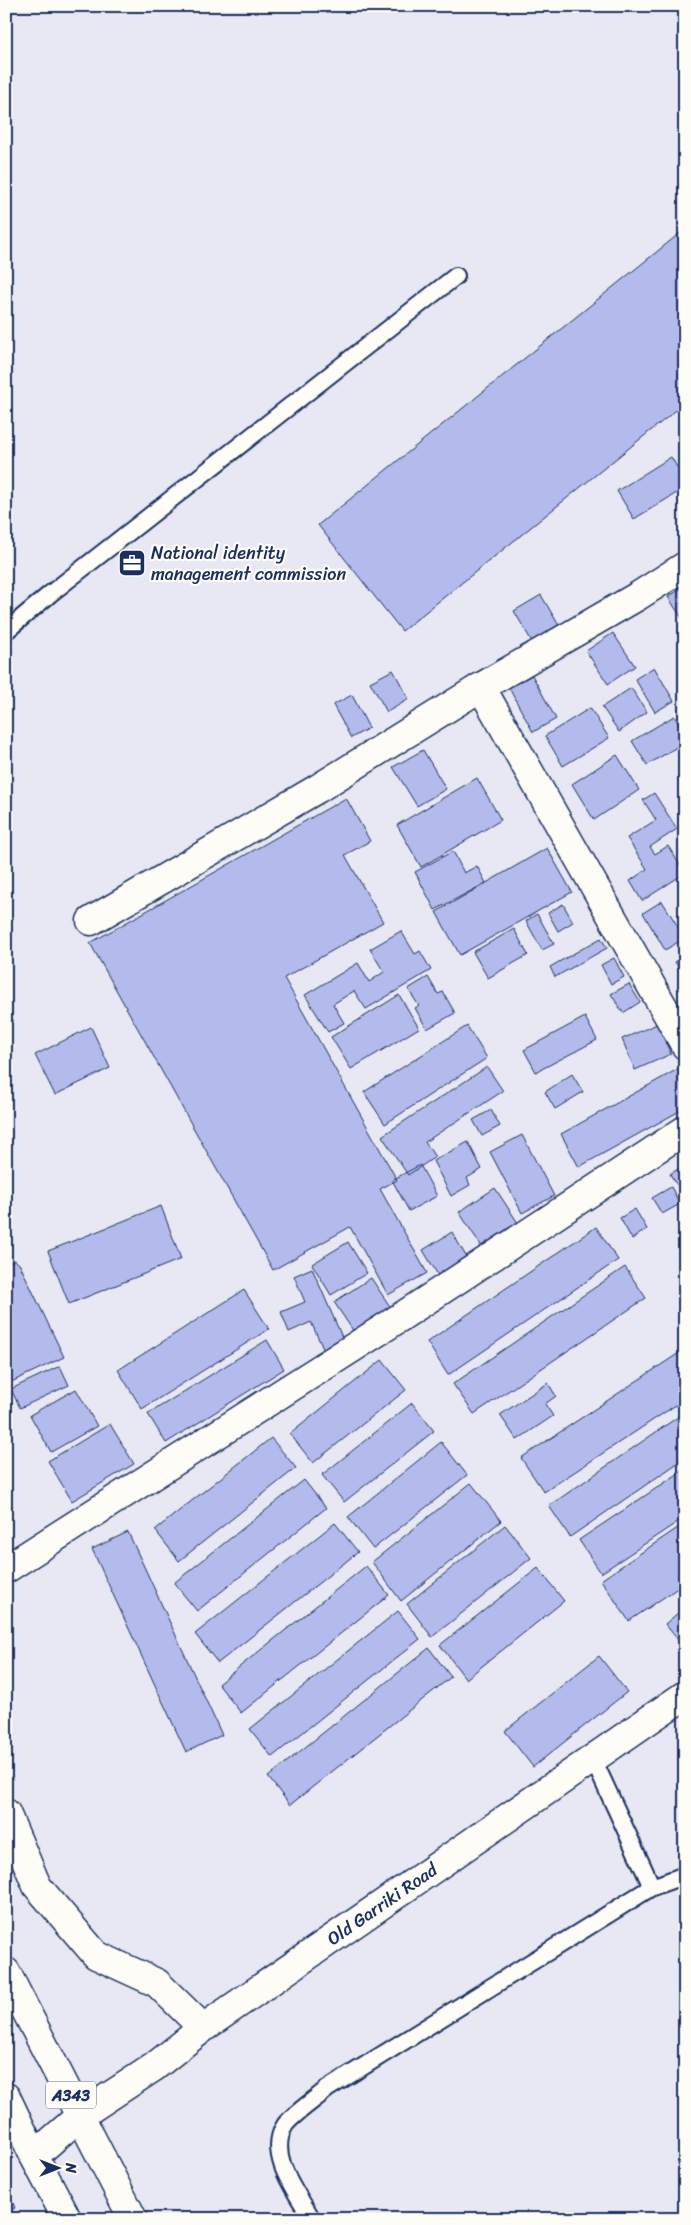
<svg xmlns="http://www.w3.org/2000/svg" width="691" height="2225" viewBox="0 0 691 2225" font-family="Sriracha,sans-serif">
	<rect width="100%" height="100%" fill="#e7e8f4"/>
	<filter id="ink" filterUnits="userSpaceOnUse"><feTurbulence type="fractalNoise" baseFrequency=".02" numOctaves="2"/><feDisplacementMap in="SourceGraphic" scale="10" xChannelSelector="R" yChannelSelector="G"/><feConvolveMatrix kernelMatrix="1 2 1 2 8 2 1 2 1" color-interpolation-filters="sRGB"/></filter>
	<g filter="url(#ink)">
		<path fill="#b3bbec" stroke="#1b2f5e" d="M685 229V403L402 631 318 525Z
			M671 457 685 480V488L634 519 617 491Z
			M685 586V623L668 597Z
			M541 595 561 629 534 645 514 611Z
			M613 633 635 666 608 684 586 651Z
			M654 667 674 701 655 712 635 679Z
			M393 670 409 699 387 712 370 682Z
			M532 675 556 719 533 732 509 688Z
			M631 688 647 712 619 732 602 707Z
			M352 695 369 728 351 738 333 705Z
			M590 708 609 738 563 766 545 736Z
			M674 716 685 734V742L647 765 632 741Z
			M423 750 446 789 417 806 393 767Z
			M617 755 639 790 594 820 572 784Z
			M477 778 501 820 421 867 397 825Z
			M654 793 677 829 650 847 655 854 668 846 685 873 642 901 630 881 647 869 627 838 656 820 643 800Z
			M346 798 370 841 345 855 383 922 284 978 397 1180 380 1189 427 1273 388 1295 350 1227 273 1270 90 943Z
			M547 848 572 892 460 955 436 912Z
			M453 851 464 873 477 866 486 883 435 910 415 872Z
			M662 901 685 938 665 950 643 913Z
			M563 904 573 922 558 931 548 913Z
			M537 914 554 944 542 950 526 921Z
			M514 929 528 955 488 978 473 952Z
			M401 931 415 954 420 951 431 970 366 1009 354 991 333 1004 344 1023 328 1032 305 995 358 963 369 982 384 972 370 949Z
			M601 938 607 948 555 977 550 967Z
			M685 956V978L675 962Z
			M614 958 624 977 611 984 601 965Z
			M428 977 438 994 443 992 455 1013 427 1029 415 1008 419 1006 408 989Z
			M629 984 640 1002 623 1013 611 994Z
			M399 995 419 1028 351 1069 331 1037Z
			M585 1017 597 1040 536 1072 524 1050Z
			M657 1024 671 1054 635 1070 622 1039Z
			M467 1026 487 1058 385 1124 364 1092Z
			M91 1027 110 1068 55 1095 35 1055Z
			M487 1067 503 1091 425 1142 435 1157 408 1175 382 1136Z
			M678 1069 685 1081V1108L579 1167 561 1134Z
			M572 1074 583 1092 555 1109 545 1092Z
			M491 1110 500 1126 482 1136 473 1120Z
			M522 1135 554 1196 522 1213 490 1152Z
			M468 1142 482 1169 467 1178 470 1185 451 1196 433 1161Z
			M420 1165 437 1196 409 1211 392 1180Z
			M685 1165V1191L682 1193 670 1174Z
			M671 1187 680 1204 662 1214 652 1198Z
			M495 1188 520 1226 484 1250 459 1212Z
			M161 1206 181 1259 69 1304 48 1251Z
			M635 1209 647 1229 632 1239 620 1218Z
			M596 1227 618 1260 448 1375 427 1342Z
			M452 1232 467 1258 438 1275 423 1250Z
			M348 1242 367 1273 331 1295 312 1264Z
			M15 1260 20 1265 64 1357 7 1384 6 1264Z
			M625 1267 646 1298 474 1414 453 1384Z
			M312 1268 345 1344 325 1353 311 1322 289 1332 281 1312 305 1302 294 1276Z
			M371 1278 395 1314 358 1338 334 1302Z
			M244 1290 269 1329 142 1409 118 1370Z
			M267 1340 284 1369 166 1443 148 1414Z
			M685 1349V1399L544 1492 521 1458Z
			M382 1360 406 1390 313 1463 290 1434Z
			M60 1366 69 1385 20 1408 11 1389Z
			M548 1383 556 1396 545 1404 553 1416 517 1440 500 1415Z
			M76 1389 97 1426 51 1452 30 1415Z
			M412 1403 434 1431 344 1502 322 1475Z
			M685 1412V1458L570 1537 549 1506Z
			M110 1424 134 1464 72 1501 48 1461Z
			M271 1438 296 1468 179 1561 155 1530Z
			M441 1442 467 1475 373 1549 348 1517Z
			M685 1469V1517L601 1573 579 1540Z
			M304 1480 326 1508 197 1611 174 1583Z
			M471 1483 501 1521 401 1601 372 1562Z
			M335 1523 358 1552 218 1663 195 1634Z
			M685 1523V1583L629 1621 601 1580Z
			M505 1525 531 1558 432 1637 407 1604Z
			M128 1532 222 1735 186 1752 92 1549Z
			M366 1566 389 1595 241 1713 218 1684Z
			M538 1568 564 1601 466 1679 440 1645Z
			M685 1607V1644L683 1646 665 1624Z
			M398 1611 420 1639 272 1757 250 1729Z
			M429 1648 451 1677 290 1805 268 1777Z
			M599 1656 627 1692 533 1767 505 1731Z
			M6 2186 15 2208 6 2212Z"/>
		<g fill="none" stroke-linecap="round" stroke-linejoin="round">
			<g stroke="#1b2f5e" stroke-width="20">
				<path id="service" d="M6 631 50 594 456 276
					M593 1759 652 1887
					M312 2219C297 2193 266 2155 285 2125 292 2115 317 2098 327 2089L652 1887 685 1875"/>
			</g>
			<g stroke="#1b2f5e" stroke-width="31">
				<g id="minor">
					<path d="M481 687 685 1045"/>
					<path d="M91 921 317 789 481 687 638 596 685 566"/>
					<path d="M6 1569 384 1328 685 1130"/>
					<path d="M6 1813 37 1886 96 1955 157 1983 203 2028"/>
					<path id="s1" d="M34 2156 81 2115 154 2067 203 2028 685 1695"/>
				</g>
			</g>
			<g stroke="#1b2f5e" stroke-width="31">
				<path id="trunk" d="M6 1972 133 2219
					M6 2097 34 2156 67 2219"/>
			</g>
			<use href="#service" stroke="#fdfcf7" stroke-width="16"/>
			<use href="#minor" stroke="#fdfcf7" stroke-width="28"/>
			<use href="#trunk" stroke="#fdfcf7" stroke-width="28"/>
		</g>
	</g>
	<defs>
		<g id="office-square" transform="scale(1.4375)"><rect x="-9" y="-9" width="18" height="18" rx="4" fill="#1b2f5e" stroke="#fdfcf7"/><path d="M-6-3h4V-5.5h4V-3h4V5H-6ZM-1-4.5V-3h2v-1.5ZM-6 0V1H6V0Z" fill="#fff"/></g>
	</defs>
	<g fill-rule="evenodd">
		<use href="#office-square" x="132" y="563"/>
	</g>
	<g text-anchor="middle" stroke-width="4.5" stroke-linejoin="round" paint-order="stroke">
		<rect fill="#fdfcf7" stroke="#5f6c8c" stroke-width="1" x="46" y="2081.5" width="50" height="27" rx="4"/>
		<g font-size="16" font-weight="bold" fill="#1b2f5e">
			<text x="71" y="2101">A343</text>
		</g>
		<g font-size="18" fill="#1b2f5e" stroke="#fdfcf7" text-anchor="start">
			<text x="151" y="559">National identity<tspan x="151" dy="21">management commission</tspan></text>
		</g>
		<g font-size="18" fill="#1b2f5e" stroke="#fdfcf7">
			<text dy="6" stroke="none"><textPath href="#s1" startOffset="430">Old Garriki Road</textPath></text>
		</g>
	</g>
	<rect width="691" height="2225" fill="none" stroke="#fdfcf7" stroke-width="25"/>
	<rect x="12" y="12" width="666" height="2200" fill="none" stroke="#1b2f5e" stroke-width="2" filter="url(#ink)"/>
	<g transform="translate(58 2168) rotate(90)" stroke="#fdfcf7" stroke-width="4" paint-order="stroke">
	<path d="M0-4L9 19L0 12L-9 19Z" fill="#1b2f5e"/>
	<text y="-8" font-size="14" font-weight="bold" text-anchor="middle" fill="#1b2f5e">N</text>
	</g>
</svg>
